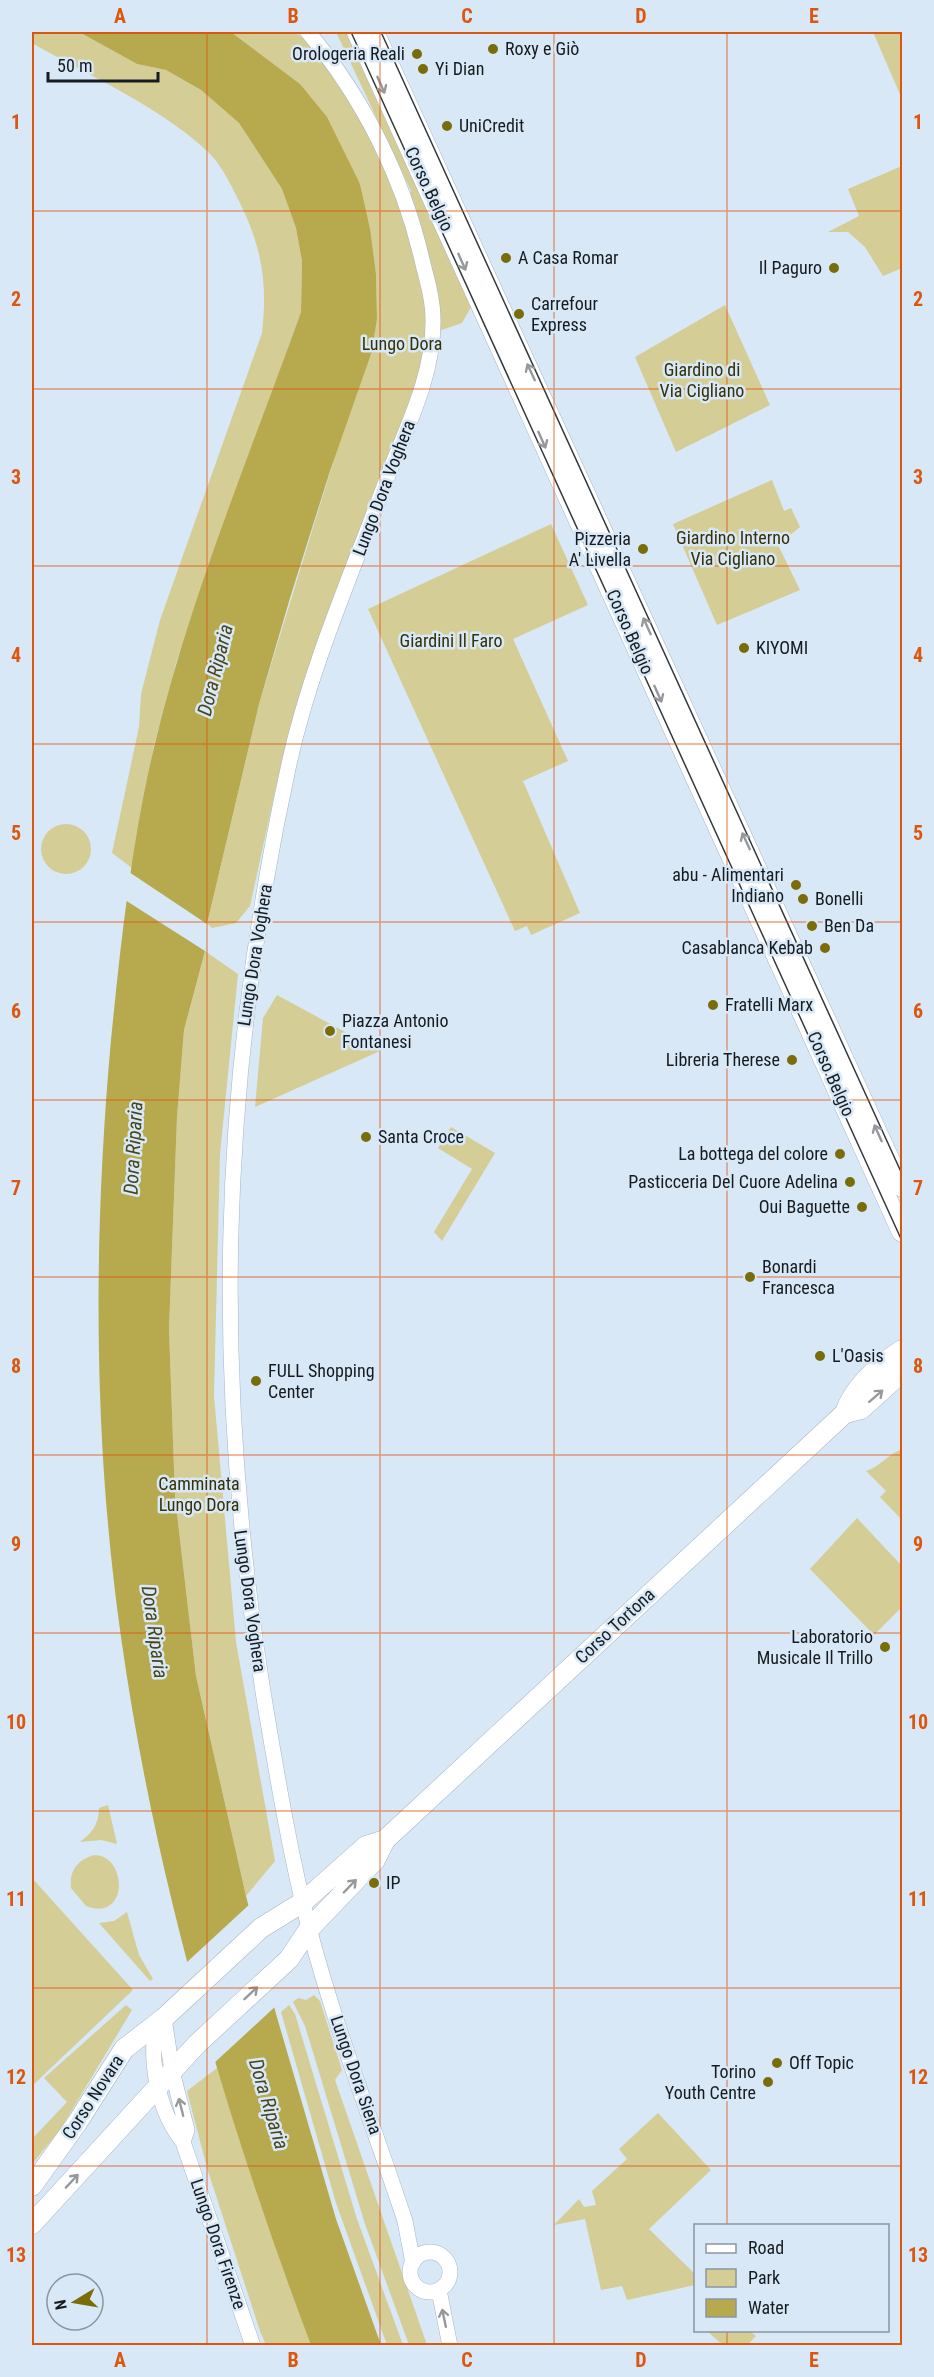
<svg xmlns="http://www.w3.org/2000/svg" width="934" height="2377" viewBox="0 0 934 2377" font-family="'Roboto Condensed',sans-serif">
	<rect width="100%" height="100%" fill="#d8e8f6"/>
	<path fill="#d5cd96" d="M32 32H79L137 64 166 70 201 90 239 123 282 189 296 228 302 261 301 312 177 660 154 745 132 868 112 853 139 727 141 694 160 620 262 333C268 280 261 244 237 197 229 181 220 163 207 151 159 106 89 76 32 43Z
		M231 32H295L330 58 406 202 411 191 336 32H351L474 302 462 323 430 334 417 389 406 412 316 653 279 773 250 906 236 923 212 928 207 924 259 704 377 319 376 274 360 184 300 84Z
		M873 32H902V99Z
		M902 166V268L883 276 865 247 848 232H828L859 216 848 189Z
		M725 305 770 405 676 452 635 357Z
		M772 480 784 511 791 508 800 527 778 545 800 590 717 625 673 524Z
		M551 524 588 605 513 639 568 761 523 781 580 913 531 935 527 926 515 931 368 609Z
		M41 849a25 25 0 1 1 50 0a25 25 0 1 1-50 0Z
		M205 951 238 974 220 1154 214 1396 236 1642 275 1861 246 1896 196 1676 175 1497 169 1329 177 1117 184 1030Z
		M277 995 380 1051 255 1107 263 1018Z
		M451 1127 495 1153 442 1241 434 1232 472 1169 438 1148Z
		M902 1449V1520L880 1497 886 1491 866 1471C880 1467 887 1455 902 1449Z
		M857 1518 902 1566V1607L874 1635 810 1569Z
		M108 1805 117 1844 101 1840 80 1842C92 1833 99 1824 99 1808Z
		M94 1855C128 1855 129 1923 86 1906L71 1888C69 1871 77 1860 94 1855Z
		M32 1878 133 1990 32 2086Z
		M127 1912 139 1955 153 1979 150 1981 99 1923 114 1921Z
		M314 1995 320 2001 342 2070 335 2080 427 2345H409L365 2224 305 2026 293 2002 298 1998 306 2000Z
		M126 2005 132 2010 60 2130 32 2164V2139L67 2102 44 2078Z
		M289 2005 295 2014 357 2219 403 2345H387L336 2203 281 2012Z
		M217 2068 311 2345H266L260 2331 207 2168 187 2091Z
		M658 2113 711 2170 649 2229 695 2274V2285L627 2300 622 2286 601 2290 585 2219 554 2225 579 2199 584 2207 596 2205 592 2191 627 2159 619 2149Z
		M707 2331H750L756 2336 747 2345H723Z"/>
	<path fill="#b7a94d" d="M79 32H231L300 84 327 117 360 184 370 229 376 274 377 319 371 354 330 471 290 598 259 704 207 924 205 951 184 1030 177 1117 169 1329 175 1497 196 1676 246 1896 276 2014 336 2219 381 2345H311C225 2117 155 1879 121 1637 93 1440 93 1238 111 1040 121 940 132 837 156 739 191 595 251 452 301 312L302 261 296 228 282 189 239 123 201 90 166 70 137 64Z"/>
	<path fill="#d8e8f6" d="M129 872 210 926 205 951 125 900Z
		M251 1903 277 2005 213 2064 186 1963Z"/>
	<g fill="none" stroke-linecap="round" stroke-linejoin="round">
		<g stroke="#a6b5c3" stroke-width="16">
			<path id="minor" d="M308 32C364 99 404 179 423 264 428 283 433 301 433 320 434 373 408 425 389 473 354 569 311 664 289 764 218 1088 212 1389 267 1716 279 1787 291 1858 309 1928 335 2027 373 2124 405 2221L413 2263
				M164 2018 172 2071 187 2130 183 2142
				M156 2024C149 2062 158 2111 183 2142L253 2346
				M410 2272a20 20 0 1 1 40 0a20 20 0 1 1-40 0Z
				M439 2290 450 2346"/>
		</g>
		<g stroke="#a6b5c3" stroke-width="21">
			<path id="major" d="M357 32 902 1232
				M374 32 902 1187
				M845 1413 861 1409 902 1372
				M32 2186 77 2123 124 2049 164 2018 261 1928 303 1902 366 1846 385 1840
				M32 2224 197 2044 289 1959 309 1929 375 1860 385 1840 845 1413C854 1387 879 1365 902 1350"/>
		</g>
		<use href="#minor" stroke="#fff" stroke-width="15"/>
		<use href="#major" stroke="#fff" stroke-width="20"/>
		<path stroke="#323a40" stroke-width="1.5" d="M351 32 902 1241
			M381 32 902 1174"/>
	</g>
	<defs><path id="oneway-shaft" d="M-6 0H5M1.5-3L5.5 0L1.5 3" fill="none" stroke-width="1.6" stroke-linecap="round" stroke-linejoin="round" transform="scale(1.5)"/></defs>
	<g stroke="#96989b">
		<use href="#oneway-shaft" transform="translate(381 85) rotate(66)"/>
		<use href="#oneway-shaft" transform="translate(462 262) rotate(66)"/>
		<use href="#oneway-shaft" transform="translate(531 372) rotate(-115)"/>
		<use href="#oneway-shaft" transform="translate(542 440) rotate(66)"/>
		<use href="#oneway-shaft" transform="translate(647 626) rotate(-114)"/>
		<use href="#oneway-shaft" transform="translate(658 694) rotate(66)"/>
		<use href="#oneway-shaft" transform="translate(746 841) rotate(-115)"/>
		<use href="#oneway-shaft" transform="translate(878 1133) rotate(-114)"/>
		<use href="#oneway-shaft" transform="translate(876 1396) rotate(-41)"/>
		<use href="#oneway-shaft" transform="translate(350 1886) rotate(-46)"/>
		<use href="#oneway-shaft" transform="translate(251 1993) rotate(-43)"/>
		<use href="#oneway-shaft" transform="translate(181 2107) rotate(-104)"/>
		<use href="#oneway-shaft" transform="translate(72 2181) rotate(-47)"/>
		<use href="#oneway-shaft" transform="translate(444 2318) rotate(-102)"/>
	</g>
	<path fill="none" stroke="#dd560d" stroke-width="1.5" stroke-opacity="0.55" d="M207 32V2346M380 32V2346M554 32V2346M727 32V2226M32 211H902M32 389H902M32 566H902M32 744H902M32 922H902M32 1100H902M32 1277H902M32 1455H902M32 1633H902M32 1811H902M32 1988H902M32 2166H902M727 2330V2346"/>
	<g fill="#796d09" stroke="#d8e8f6" stroke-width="2">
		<circle cx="493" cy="49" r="6"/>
		<circle cx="417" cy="54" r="6"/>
		<circle cx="423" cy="69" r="6"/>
		<circle cx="447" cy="126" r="6"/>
		<circle cx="506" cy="258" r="6"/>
		<circle cx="834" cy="268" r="6"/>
		<circle cx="519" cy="314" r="6"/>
		<circle cx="643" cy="549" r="6"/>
		<circle cx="744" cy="648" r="6"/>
		<circle cx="796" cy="885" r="6"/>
		<circle cx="803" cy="899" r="6"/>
		<circle cx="812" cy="926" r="6"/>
		<circle cx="825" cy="948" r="6"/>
		<circle cx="713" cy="1005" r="6"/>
		<circle cx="330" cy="1031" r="6"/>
		<circle cx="792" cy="1060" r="6"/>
		<circle cx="366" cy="1137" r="6"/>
		<circle cx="840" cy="1154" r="6"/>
		<circle cx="850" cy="1182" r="6"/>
		<circle cx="862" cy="1207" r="6"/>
		<circle cx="750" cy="1277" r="6"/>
		<circle cx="820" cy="1356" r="6"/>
		<circle cx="256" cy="1381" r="6"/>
		<circle cx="885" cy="1647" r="6"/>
		<circle cx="374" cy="1883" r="6"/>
		<circle cx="777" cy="2063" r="6"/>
		<circle cx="768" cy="2082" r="6"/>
	</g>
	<g text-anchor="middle" stroke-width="5" stroke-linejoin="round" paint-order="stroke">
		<g font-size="18" fill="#151b20" stroke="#d8e8f6" text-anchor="start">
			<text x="505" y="55">Roxy e Giò</text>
			<text x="405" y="60" text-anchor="end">Orologeria Reali</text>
			<text x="435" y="75">Yi Dian</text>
			<text x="459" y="132">UniCredit</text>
			<text x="518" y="264">A Casa Romar</text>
			<text x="822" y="274" text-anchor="end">Il Paguro</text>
			<text x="531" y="310">Carrefour<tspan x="531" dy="21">Express</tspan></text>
			<text x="631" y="545" text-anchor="end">Pizzeria<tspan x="631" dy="21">A' Livella</tspan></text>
			<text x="756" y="654">KIYOMI</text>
			<text x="784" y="881" text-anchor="end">abu - Alimentari<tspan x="784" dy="21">Indiano</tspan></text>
			<text x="815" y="905">Bonelli</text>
			<text x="824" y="932">Ben Da</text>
			<text x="813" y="954" text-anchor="end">Casablanca Kebab</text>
			<text x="725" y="1011">Fratelli Marx</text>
			<text x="342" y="1027">Piazza Antonio<tspan x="342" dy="21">Fontanesi</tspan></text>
			<text x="780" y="1066" text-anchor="end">Libreria Therese</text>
			<text x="378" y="1143">Santa Croce</text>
			<text x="828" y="1160" text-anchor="end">La bottega del colore</text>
			<text x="838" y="1188" text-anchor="end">Pasticceria Del Cuore Adelina</text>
			<text x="850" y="1213" text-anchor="end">Oui Baguette</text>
			<text x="762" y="1273">Bonardi<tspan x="762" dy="21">Francesca</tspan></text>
			<text x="832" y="1362">L'Oasis</text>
			<text x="268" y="1377">FULL Shopping<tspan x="268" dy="21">Center</tspan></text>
			<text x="873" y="1643" text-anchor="end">Laboratorio<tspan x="873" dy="21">Musicale Il Trillo</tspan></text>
			<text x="386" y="1889">IP</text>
			<text x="789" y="2069">Off Topic</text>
			<text x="756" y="2078" text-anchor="end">Torino<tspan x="756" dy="21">Youth Centre</tspan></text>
		</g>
		<g font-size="18" fill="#151b20" stroke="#d8e8f6">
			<text transform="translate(429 189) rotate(65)" y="6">Corso Belgio</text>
			<text transform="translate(384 488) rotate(-69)" y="6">Lungo Dora Voghera</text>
			<text transform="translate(630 632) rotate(66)" y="6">Corso Belgio</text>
			<text transform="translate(255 955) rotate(-81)" y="6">Lungo Dora Voghera</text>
			<text transform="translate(831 1074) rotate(66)" y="6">Corso Belgio</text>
			<text transform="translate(250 1601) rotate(82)" y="6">Lungo Dora Voghera</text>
			<text transform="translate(615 1626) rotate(-43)" y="6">Corso Tortona</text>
			<text transform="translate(356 2075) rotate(71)" y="6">Lungo Dora Siena</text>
			<text transform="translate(93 2097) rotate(-57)" y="6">Corso Novara</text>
			<text transform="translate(218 2244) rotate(71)" y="6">Lungo Dora Firenze</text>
		</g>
		<g font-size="18" fill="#363007" stroke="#d8e8f6">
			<text x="402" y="350">Lungo Dora</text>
			<text x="702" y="376">Giardino di<tspan x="702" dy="21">Via Cigliano</tspan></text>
			<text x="733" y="544">Giardino Interno<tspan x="733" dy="21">Via Cigliano</tspan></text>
			<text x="451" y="647">Giardini Il Faro</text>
			<text x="199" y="1490">Camminata<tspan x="199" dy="21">Lungo Dora</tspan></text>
		</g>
		<g font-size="20" font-style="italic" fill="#4a451d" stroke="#d8e8f6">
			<text transform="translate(215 670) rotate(-76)" y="7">Dora Riparia</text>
			<text transform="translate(133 1148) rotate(-87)" y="7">Dora Riparia</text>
			<text transform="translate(155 1632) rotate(82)" y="7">Dora Riparia</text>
			<text transform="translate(269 2104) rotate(73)" y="7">Dora Riparia</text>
		</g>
	</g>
	<rect width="934" height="2377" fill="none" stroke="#d8e8f6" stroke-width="66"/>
	<rect x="694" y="2224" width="195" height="108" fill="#d8e8f6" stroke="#8a96a0" stroke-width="1.5"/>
	<rect x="706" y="2244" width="30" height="9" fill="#ffffff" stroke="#8a96a0" stroke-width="1.5"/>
	<text x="748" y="2254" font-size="18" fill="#151b20">Road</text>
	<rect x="706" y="2269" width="30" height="18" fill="#d5cd96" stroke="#8a96a0" stroke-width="1.5"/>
	<text x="748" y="2284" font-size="18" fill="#151b20">Park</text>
	<rect x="706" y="2299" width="30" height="18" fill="#b7a94d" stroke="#8a96a0" stroke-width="1.5"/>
	<text x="748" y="2314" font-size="18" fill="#151b20">Water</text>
	<g transform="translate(75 2302) rotate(259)"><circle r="28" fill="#d8e8f6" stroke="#8a96a0" stroke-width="1.5"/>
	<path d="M0-4.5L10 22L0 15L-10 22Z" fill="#796d09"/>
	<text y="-9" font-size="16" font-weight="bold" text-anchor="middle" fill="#151b20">N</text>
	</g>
	<path d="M48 72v9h110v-9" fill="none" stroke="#151b20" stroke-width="3"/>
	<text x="57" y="72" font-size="18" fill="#151b20" stroke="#d8e8f6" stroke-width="4.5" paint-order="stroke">50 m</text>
	<rect x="33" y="33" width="868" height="2311" fill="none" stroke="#dd560d" stroke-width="2"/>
	<g font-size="20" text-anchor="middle" font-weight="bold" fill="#dd560d">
		<text x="120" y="23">A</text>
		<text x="293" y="23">B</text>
		<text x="467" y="23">C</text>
		<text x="641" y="23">D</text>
		<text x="814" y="23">E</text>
		<text x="16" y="129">1</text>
		<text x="918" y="129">1</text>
		<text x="16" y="306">2</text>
		<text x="918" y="306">2</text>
		<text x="16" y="484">3</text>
		<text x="918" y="484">3</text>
		<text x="16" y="662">4</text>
		<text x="918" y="662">4</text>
		<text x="16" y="840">5</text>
		<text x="918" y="840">5</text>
		<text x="16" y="1018">6</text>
		<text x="918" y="1018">6</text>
		<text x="16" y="1195">7</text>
		<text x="918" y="1195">7</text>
		<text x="16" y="1373">8</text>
		<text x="918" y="1373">8</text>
		<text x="16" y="1551">9</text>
		<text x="918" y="1551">9</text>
		<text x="16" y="1729">10</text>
		<text x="918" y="1729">10</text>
		<text x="16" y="1906">11</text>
		<text x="918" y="1906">11</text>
		<text x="16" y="2084">12</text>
		<text x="918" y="2084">12</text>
		<text x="16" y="2262">13</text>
		<text x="918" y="2262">13</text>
		<text x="120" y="2367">A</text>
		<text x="293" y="2367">B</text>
		<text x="467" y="2367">C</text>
		<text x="641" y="2367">D</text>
		<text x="814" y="2367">E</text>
	</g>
</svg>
